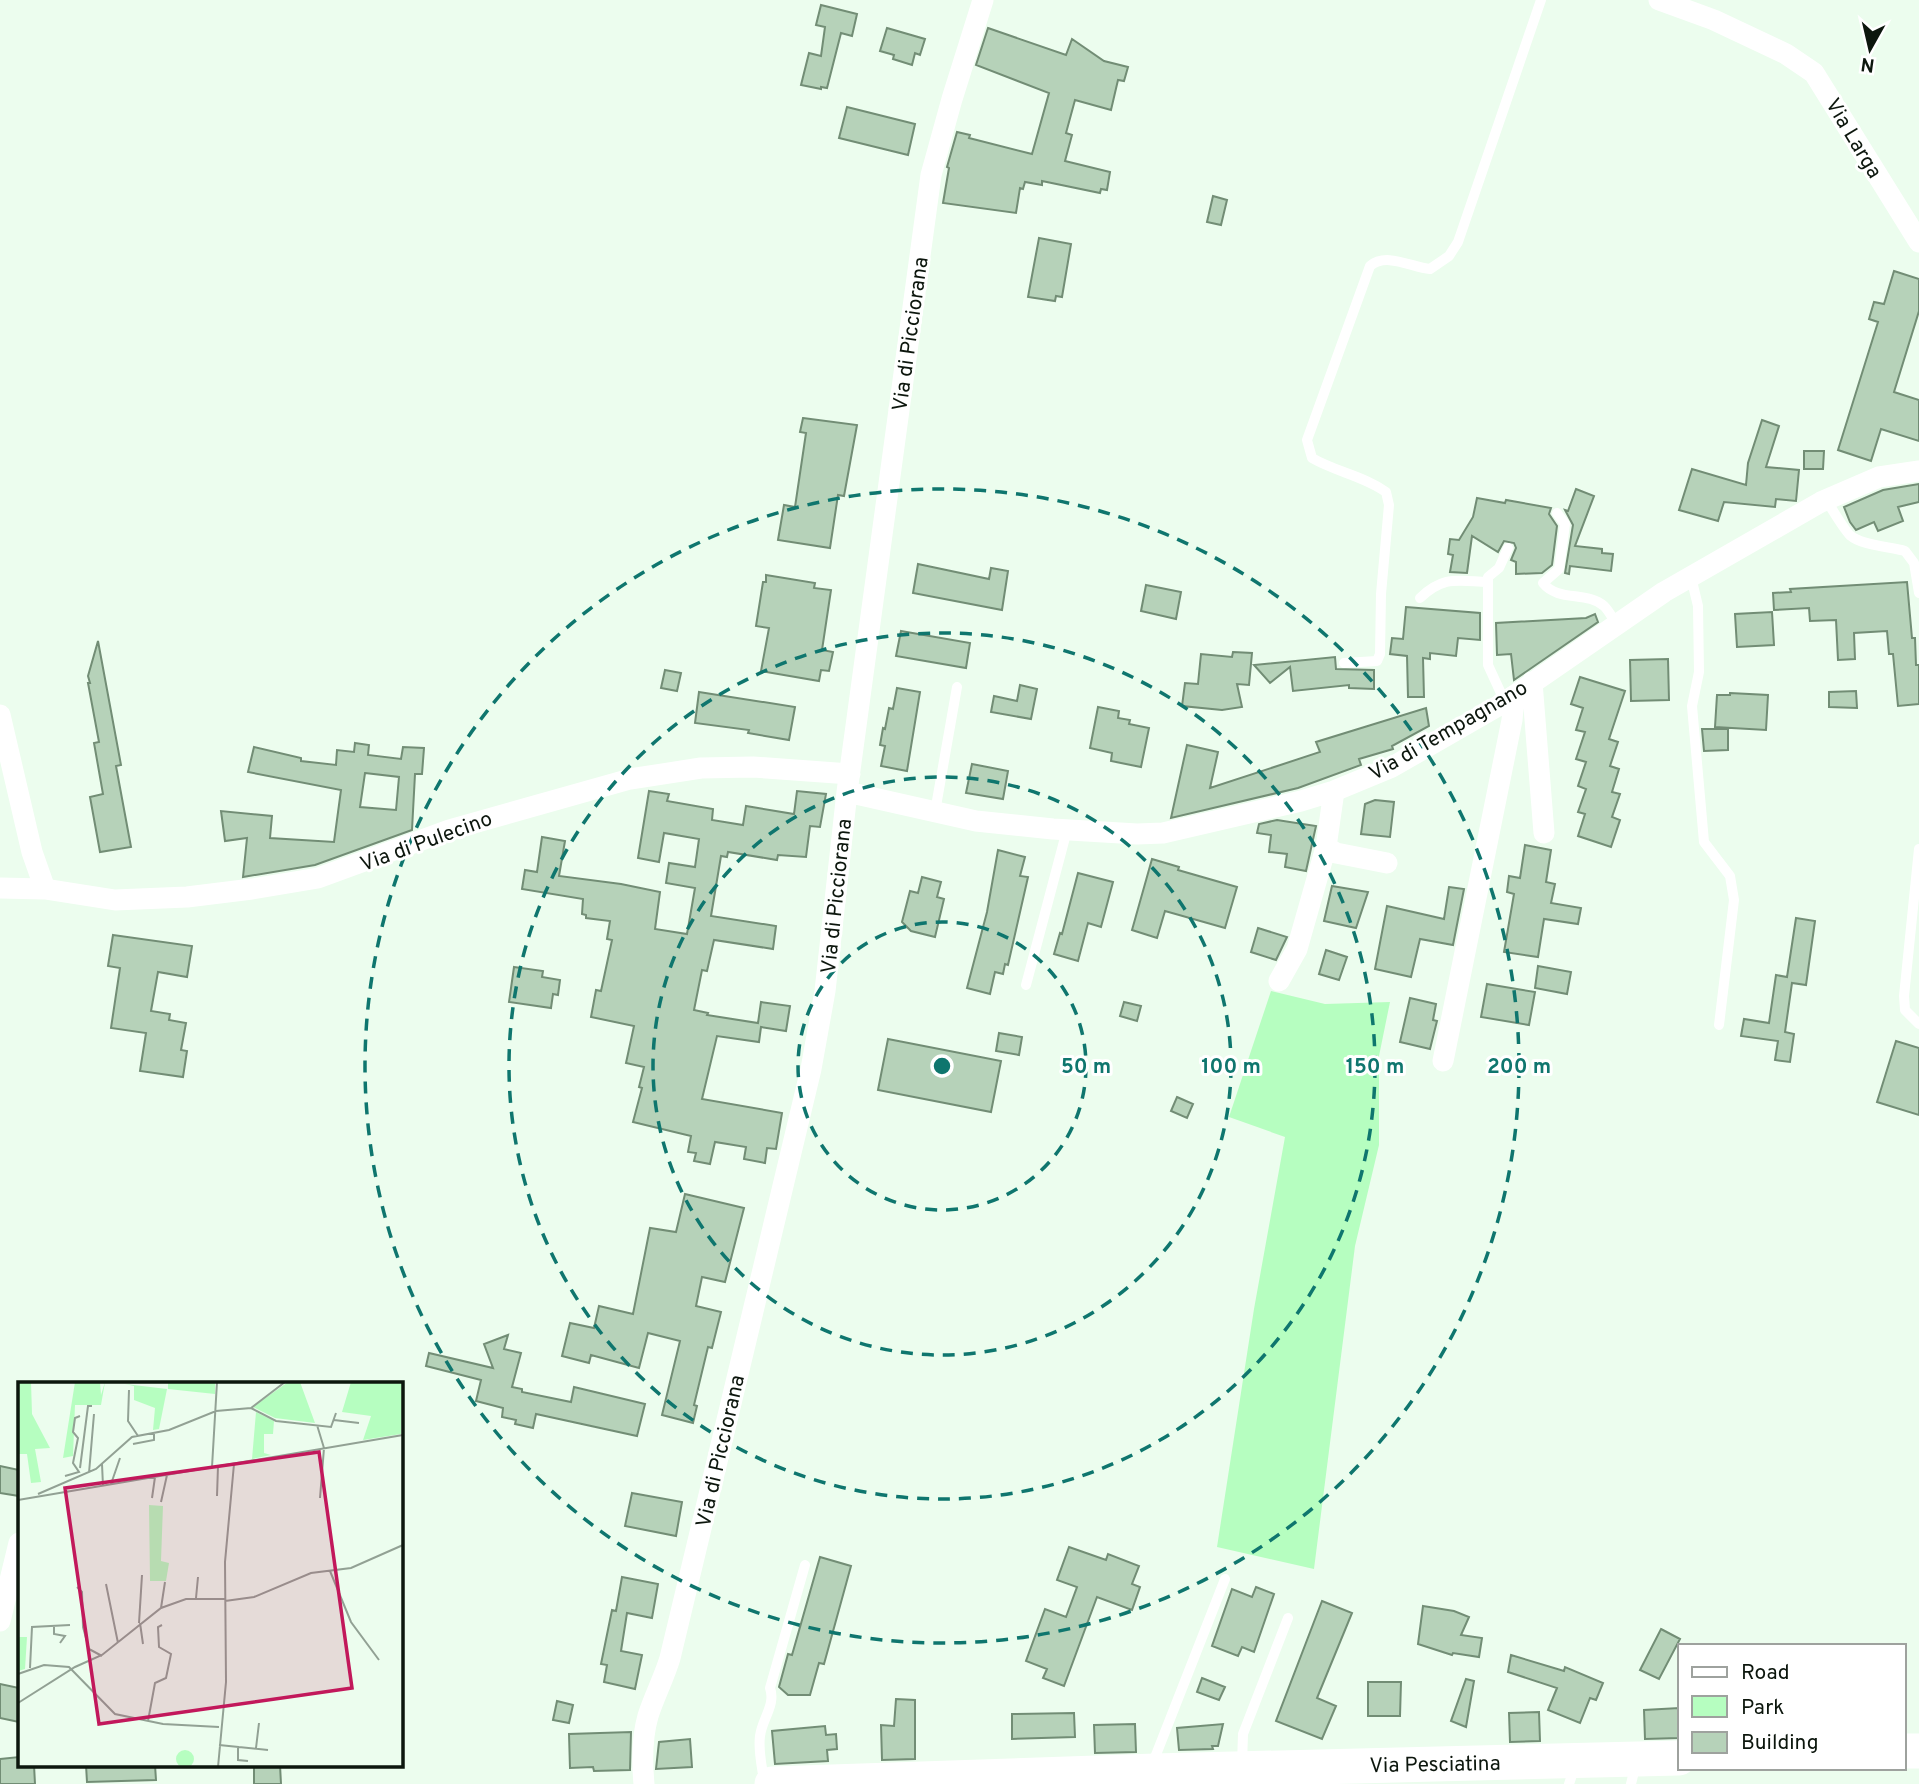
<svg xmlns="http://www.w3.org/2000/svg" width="1919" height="1784" viewBox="0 0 1919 1784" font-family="Overpass,sans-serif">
	<rect width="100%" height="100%" fill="#ecfdee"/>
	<path fill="#b6fec0" d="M1271 991 1325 1004 1390 1002 1379 1056V1145L1355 1246 1314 1569 1217 1547 1254 1309 1285 1137 1229 1117Z"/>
	<path fill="#b6d2b9" stroke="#728d75" stroke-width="2" fill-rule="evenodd" d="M821 5 857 14 852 36 841 33 827 88 821 87V89L801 85 809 53 821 56 825 27 816 25Z
		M887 28 925 39 920 55 915 53 912 65 893 59 894 55 880 51Z
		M988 28 1066 55 1072 39 1104 61 1128 67 1124 81 1118 80 1111 110 1075 100 1066 133 1072 135 1065 161 1110 172 1107 190 1101 189 1100 193 1042 181V185L1025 182 1023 189 1020 188 1016 213 943 203 949 168 947 167 957 132 970 135 969 138 1032 154 1049 93 976 65Z
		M847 107 915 124 908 155 839 138Z
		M1213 196 1227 200 1221 225 1207 222Z
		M1039 238 1071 244 1062 297 1056 296 1055 301 1028 297Z
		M1894 271 1919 279V311L1894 392 1919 400V441L1881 429 1871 461 1838 450 1878 322 1869 319 1874 302 1884 304Z
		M803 418 857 425 844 496 838 495 830 548 778 540 784 505 795 507 806 433 800 432Z
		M1762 420 1779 426 1766 467 1799 470 1796 501 1776 499 1775 507 1724 502 1718 521 1679 510 1692 469 1746 485 1748 463Z
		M1804 451H1824L1823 469H1804Z
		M1919 484V502L1898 507 1903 521 1878 531 1874 522 1856 530 1850 522 1844 507 1883 490Z
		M1576 489 1594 496 1575 546 1602 549V553L1613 554 1611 571 1570 566 1569 574 1565 573 1573 525 1565 510 1568 511Z
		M1477 498 1505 503 1506 500 1551 508 1549 514 1557 526 1552 565 1542 573 1516 574V562L1511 560 1516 548 1514 543 1504 541 1498 552 1472 536 1467 573 1450 572 1453 555 1448 554 1450 539 1459 540 1473 517Z
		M918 564 989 579 991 568 1008 571 1002 610 913 593Z
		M766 575 815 583 814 588 831 590 822 650 833 652 829 671 821 670 819 681 761 671 769 628 756 626 763 582H766Z
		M1907 582 1912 638H1915L1916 665H1919V704L1898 706 1893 654H1889L1887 631 1854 633 1855 659 1838 660 1836 620 1810 621 1809 608 1774 610 1773 593 1791 592 1790 589Z
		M1146 585 1181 592 1176 619 1141 611Z
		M1406 607 1480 613V640L1458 638 1456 656 1430 653V659L1423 658 1424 697H1408L1407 656 1390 654 1392 638 1403 639Z
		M1772 612 1774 645 1737 647 1735 614Z
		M1595 614 1598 622 1514 680 1511 654 1497 655 1496 623 1586 618Z
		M901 631 970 643 966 668 896 656Z
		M98 641 121 765 116 766 131 847 100 852 90 797 103 794 94 743 99 742 88 683H90L88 676Z
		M1233 652 1252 653 1249 685 1237 684 1242 707 1222 710 1182 706 1185 683 1198 684 1201 654 1232 657Z
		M1335 657 1336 669 1374 670V689L1349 688V685L1293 691 1290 667 1270 683 1254 665Z
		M1668 659 1669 700 1631 701 1630 660Z
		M665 670 681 673 677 691 661 688Z
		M1580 677 1625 691 1609 739 1618 742 1610 766 1619 769 1612 792 1620 794 1612 817 1620 820 1611 847 1578 836 1585 814 1578 812 1586 789 1578 786 1586 762 1576 759 1585 732 1576 730 1583 708 1571 704Z
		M1020 685 1037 689 1031 719 991 712 994 696 1017 701Z
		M897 688 920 692 907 771 881 766 885 746 880 745 883 728 885 729 889 708 893 709Z
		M1856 691 1857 708 1829 707V692Z
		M699 692 795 707 789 740 748 733 749 730 695 723Z
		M1730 693 1768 695 1766 730 1715 727 1717 695H1730Z
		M1098 707 1119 711 1118 718 1130 720 1129 724 1149 728 1141 767 1111 761 1112 753 1090 748Z
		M1426 708 1429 726 1392 746 1393 749 1359 759 1361 765 1298 788 1171 818 1187 745 1218 752 1210 788 1320 752 1316 742Z
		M1702 729H1728V750L1704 751Z
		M355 743 369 745 368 755 401 759 403 747 424 748 422 774H415L412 830 315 865 243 877 247 838 225 841 221 811 272 816 270 838 334 842 341 790 248 772 254 747 301 758V761L336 765 337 750 354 752ZM365 773 399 777 396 810 360 807Z
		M972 764 1008 771 1003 799 966 793Z
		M649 791 669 794 667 801 713 809 712 820 743 825 746 806 794 814 797 791 826 794 820 827 810 826 806 857 778 855 777 860 728 852 727 857 721 856 711 916 776 926 773 949 714 940 707 971 702 970 694 1010 708 1013 707 1015 758 1023 761 1002 790 1006 786 1031 761 1027 759 1042 717 1036 702 1099 782 1113 776 1149 767 1148 765 1163 744 1159 746 1147 715 1142 710 1164 694 1161 696 1153 688 1152 691 1136 633 1122 642 1088 639 1087 644 1067 626 1063 634 1026 591 1017 596 990 601 991 612 940 607 939 610 921 586 918V915L582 914 583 899 522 889 525 870 537 872 542 837 565 841 559 876 621 884 660 892 655 929 687 934 695 888 666 883 669 863 695 867 699 839 664 833 659 862 638 858Z
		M1375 800 1394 802 1390 837 1361 834 1365 804Z
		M1277 820 1316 826 1306 871 1285 867 1287 854 1269 852 1271 835 1257 833 1259 824Z
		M1525 845 1551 850 1546 882 1555 884 1551 903 1581 908 1578 924 1544 919 1538 957 1504 952 1514 894 1507 892 1509 876 1520 878Z
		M998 850 1025 857 1020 876 1028 877 1008 965 1005 964 1003 974 995 972 990 994 967 988 987 912Z
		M1152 859 1179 867 1178 870 1237 887 1225 928 1165 911 1157 938 1132 930Z
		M1078 873 1113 882 1101 927 1088 923 1078 961 1054 954 1060 933 1062 934Z
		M922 877 941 882 937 897 944 899 935 937 911 931 902 922 910 891 918 893Z
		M1332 886 1368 892 1356 928 1324 921Z
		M1449 887 1464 889 1453 945 1420 939 1411 977 1375 969 1387 906 1444 919Z
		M1796 918 1815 921 1806 985 1792 983 1785 1032 1794 1034 1790 1062 1775 1060 1778 1041 1741 1036 1744 1019 1769 1023 1776 975 1787 977Z
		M1258 928 1287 937 1276 960 1251 952Z
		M113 935 192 946 187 977 158 972 151 1011 170 1014 169 1020 186 1023 181 1050 187 1051 183 1077 140 1071 146 1033 111 1028 120 968 108 966Z
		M1326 950 1347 957 1339 980 1319 974Z
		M1538 966 1571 972 1567 994 1535 988Z
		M514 967 543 971 542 977 560 980 558 995 553 994 551 1008 509 1002Z
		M1487 984 1535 992 1529 1025 1481 1017Z
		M1410 998 1436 1004 1433 1020 1437 1021 1430 1049 1400 1042Z
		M1124 1002 1141 1006 1137 1021 1120 1016Z
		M999 1033 1022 1037 1019 1055 996 1051Z
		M888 1039 1001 1061 991 1112 878 1090Z
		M1896 1041 1919 1048V1115L1877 1102Z
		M1177 1097 1193 1104 1187 1118 1171 1111Z
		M685 1194 744 1208 725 1282 702 1277 696 1306 721 1312 712 1348 708 1347 694 1405 697 1406 693 1423 662 1415 680 1341 648 1333 639 1368 591 1355 589 1363 562 1356 570 1323 594 1328 599 1306 633 1314 650 1228 676 1232Z
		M508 1335 504 1349 521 1353 512 1387 522 1389V1392L571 1402 574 1387 645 1404 637 1436 536 1414 533 1428 515 1424 516 1420 502 1417 503 1408 476 1401 481 1380 426 1366 429 1353 493 1368 484 1344Z
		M0 1466 19 1470V1496L0 1493Z
		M632 1493 682 1502 676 1536 625 1526Z
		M1069 1547 1106 1560 1108 1554 1139 1566 1132 1584 1140 1587 1132 1610 1097 1597 1064 1686 1043 1678 1047 1669 1026 1661 1045 1609 1066 1617 1077 1587 1057 1580Z
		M820 1557 851 1566 824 1664 819 1663 810 1695H788L779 1687 788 1654 792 1655Z
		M622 1577 658 1584 652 1618 627 1613 621 1651 642 1655 635 1689 604 1682 607 1665 601 1664 612 1610 616 1611Z
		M1256 1587 1274 1594 1254 1652 1242 1647 1238 1656 1212 1646 1232 1589 1252 1597Z
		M1322 1601 1352 1613 1317 1698 1336 1706 1322 1739 1276 1721Z
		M1423 1606 1454 1611 1469 1617 1461 1635 1482 1638 1479 1657 1453 1653 1452 1655 1418 1644Z
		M1661 1629 1680 1639 1659 1679 1640 1670Z
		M1511 1655 1564 1671 1565 1667 1603 1683 1596 1700 1590 1698 1580 1723 1548 1710 1557 1688 1508 1672Z
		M1202 1678 1225 1687 1219 1700 1197 1692Z
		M1466 1679 1474 1681 1466 1727 1451 1721Z
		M1368 1682H1401L1400 1716H1368Z
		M0 1684 19 1688V1722L0 1718Z
		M896 1699 915 1700V1759L882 1760 881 1725 894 1726Z
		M557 1701 573 1705 569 1723 553 1720Z
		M1679 1708V1738L1645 1739 1644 1710Z
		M1539 1712 1540 1741 1510 1742 1509 1713Z
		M1074 1713 1075 1737 1012 1739V1714Z
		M1135 1724 1136 1752 1095 1753 1094 1725Z
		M1223 1724 1218 1746H1212L1213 1749 1179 1750 1177 1728Z
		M825 1726 826 1735 836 1734 837 1749 827 1750 828 1761 775 1764 772 1731Z
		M631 1732 630 1770 594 1771 593 1767 570 1768 569 1734Z
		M690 1739 692 1767 656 1769 659 1742Z
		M19 1757V1765H34L35 1784H0V1759Z
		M86 1765H155L156 1780 87 1782Z
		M254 1765H280L281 1784H254Z"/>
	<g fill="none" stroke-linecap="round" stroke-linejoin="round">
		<path stroke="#fff" stroke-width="10" d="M1826 500C1831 507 1846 533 1851 536 1861 545 1891 547 1905 551L1914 563 1919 593
			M1557 513 1565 524 1559 569 1543 583C1558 602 1587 591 1604 606 1609 611 1613 619 1617 624
			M1691 577 1698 606 1699 672 1692 706 1704 842 1730 876 1734 900 1719 1025
			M1420 598C1444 575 1458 581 1488 582
			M1344 663 1377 661 1380 654 1381 594 1389 505 1386 492C1364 476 1336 472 1312 458L1307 440 1370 266C1386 252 1411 267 1430 269L1449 256 1458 242 1541 0
			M1505 702 1488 665V577L1499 568 1508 548
			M935 812 957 687
			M1919 849 1904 996 1905 1010 1919 1024
			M1026 985 1067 830
			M1242 1764 1243 1734 1288 1618
			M1152 1765 1225 1579
			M764 1781C762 1766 758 1751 760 1736 762 1719 776 1705 770 1688L805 1565
			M1569 1784 1575 1766
			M1631 1784 1636 1763"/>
		<path stroke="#fff" stroke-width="21" d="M1659 0 1714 20 1786 54 1814 73 1919 242
			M1532 682 1544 833
			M0 715 32 852 45 889
			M847 792 976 821 1053 829 1137 834 1163 833 1301 801 1334 791 1392 767 1505 702 1664 592 1821 502 1879 477 1919 471
			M1326 847 1336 853 1387 863
			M0 888 45 889 115 900 187 897 252 889 318 878 449 830 630 779 701 768 753 767 850 774
			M1279 981 1297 949 1326 847 1334 791
			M1443 1061 1512 720 1514 697
			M0 1621 19 1543
			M644 1784C642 1763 642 1737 648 1716 654 1697 664 1678 670 1658L811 1069 825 991 847 792 931 175 952 99 983 0"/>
		<path stroke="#fff" stroke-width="35" d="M1903 1751H1919
			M772 1784 1155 1771 1679 1758"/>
	</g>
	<g fill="none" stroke="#0f766e" stroke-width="3.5" stroke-dasharray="12 9">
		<circle cx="942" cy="1066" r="144"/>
		<circle cx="942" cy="1066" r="289"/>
		<circle cx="942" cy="1066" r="433"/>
		<circle cx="942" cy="1066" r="577"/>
	</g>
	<g text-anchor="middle" stroke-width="6" stroke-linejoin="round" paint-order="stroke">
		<g font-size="21" fill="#0c160d" stroke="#fff">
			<text transform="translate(1854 138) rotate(59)" y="7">Via Larga</text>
			<text transform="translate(910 334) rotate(-82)" y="7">Via di Picciorana</text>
			<text transform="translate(1448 730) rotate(-30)" y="7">Via di Tempagnano</text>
			<text transform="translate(426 841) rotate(-20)" y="7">Via di Pulecino</text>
			<text transform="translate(836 896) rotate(-84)" y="7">Via di Picciorana</text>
			<text transform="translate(720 1451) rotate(-77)" y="7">Via di Picciorana</text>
			<text transform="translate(1435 1764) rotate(-1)" y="7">Via Pesciatina</text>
		</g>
	</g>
	<g transform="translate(18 1382)">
		<rect width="385" height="385" fill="#ecfdee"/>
		<path d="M0 0H13L14 32 32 66 17 67 23 100 13 101 9 72H0ZM57 0H82L83 13 87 0 83 23H57L55 74 45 76ZM150 0H197V12L150 7ZM270 0H282L297 41 257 36 235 25ZM333 0H385L383 52 345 58 353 34 324 30ZM107 2 149 7 141 47 135 48 137 26 116 18V4ZM238 30 256 39 255 52H246V71L253 73 234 77ZM131 123 145 124 143 179 151 181 148 199H132ZM0 255H9L7 287 0 289ZM158 377a9 9 0 1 1 18 0a9 9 0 1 1-18 0Z" fill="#b6fec0"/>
		<path fill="none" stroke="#92a194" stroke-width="2" d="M111 8 110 39 120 54M233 26 258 39 313 45 318 31M316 38 341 41M299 43 306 66 302 116M115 62 136 58V51M84 82 85 104M194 85 199 0M62 86 70 24H74M71 91 76 32M47 94 61 90 55 81 60 56 55 50 57 36 62 34M93 102 102 76M20 112 78 87 114 55 151 48 198 29 233 26 267 0M199 114 200 84M134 116 137 95M0 118 385 53M143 120 149 93M312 189 333 240 361 278M88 202 100 261M59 205 64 210 65 245 71 267 84 274M178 216 180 195M207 219 236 215 293 191 333 186 385 163M143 226 147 200M121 241 124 193M122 241 125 262M36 244V252L47 254 42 261M12 286 14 245 52 243M0 292 26 283 51 285 97 332 145 342 201 345M0 321 57 285 84 273 143 226 168 217H207M130 339 137 301 148 296 153 272 141 265 140 245 144 243M201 363 250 368M220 364V378L230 379M238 366 241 341M200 385 208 300 207 180 216 82"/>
		<path fill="#c2185b" fill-opacity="0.15" stroke="#c2185b" stroke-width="3.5" d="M301 70 334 306 81 342 47 106Z"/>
		<rect width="385" height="385" fill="none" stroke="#0c160d" stroke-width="3.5"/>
	</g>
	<circle cx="942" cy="1066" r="10" fill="#0f766e" stroke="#fff" stroke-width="3.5"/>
	<g font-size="21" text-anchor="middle" font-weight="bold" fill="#0f766e" stroke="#fff" stroke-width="6" stroke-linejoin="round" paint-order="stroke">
		<text x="1086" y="1073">50 m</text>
		<text x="1231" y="1073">100 m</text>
		<text x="1375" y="1073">150 m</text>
		<text x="1519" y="1073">200 m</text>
	</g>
	<rect x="1678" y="1644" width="228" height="126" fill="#ffffff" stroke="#9ea29e" stroke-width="2"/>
	<rect x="1692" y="1667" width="35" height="10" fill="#ffffff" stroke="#9ea29e" stroke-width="2"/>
	<text x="1741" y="1679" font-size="21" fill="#0c160d">Road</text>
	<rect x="1692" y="1696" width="35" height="21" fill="#b6fec0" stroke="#9ea29e" stroke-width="2"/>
	<text x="1741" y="1714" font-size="21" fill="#0c160d">Park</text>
	<rect x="1692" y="1732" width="35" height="21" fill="#b6d2b9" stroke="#9ea29e" stroke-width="2"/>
	<text x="1741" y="1749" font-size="21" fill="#0c160d">Building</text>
	<g transform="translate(1870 49) rotate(188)" stroke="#ffffff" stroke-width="5" paint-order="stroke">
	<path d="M0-5L12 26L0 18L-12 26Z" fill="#0c160d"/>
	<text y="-10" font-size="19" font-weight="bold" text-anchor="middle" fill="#0c160d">N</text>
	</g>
</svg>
